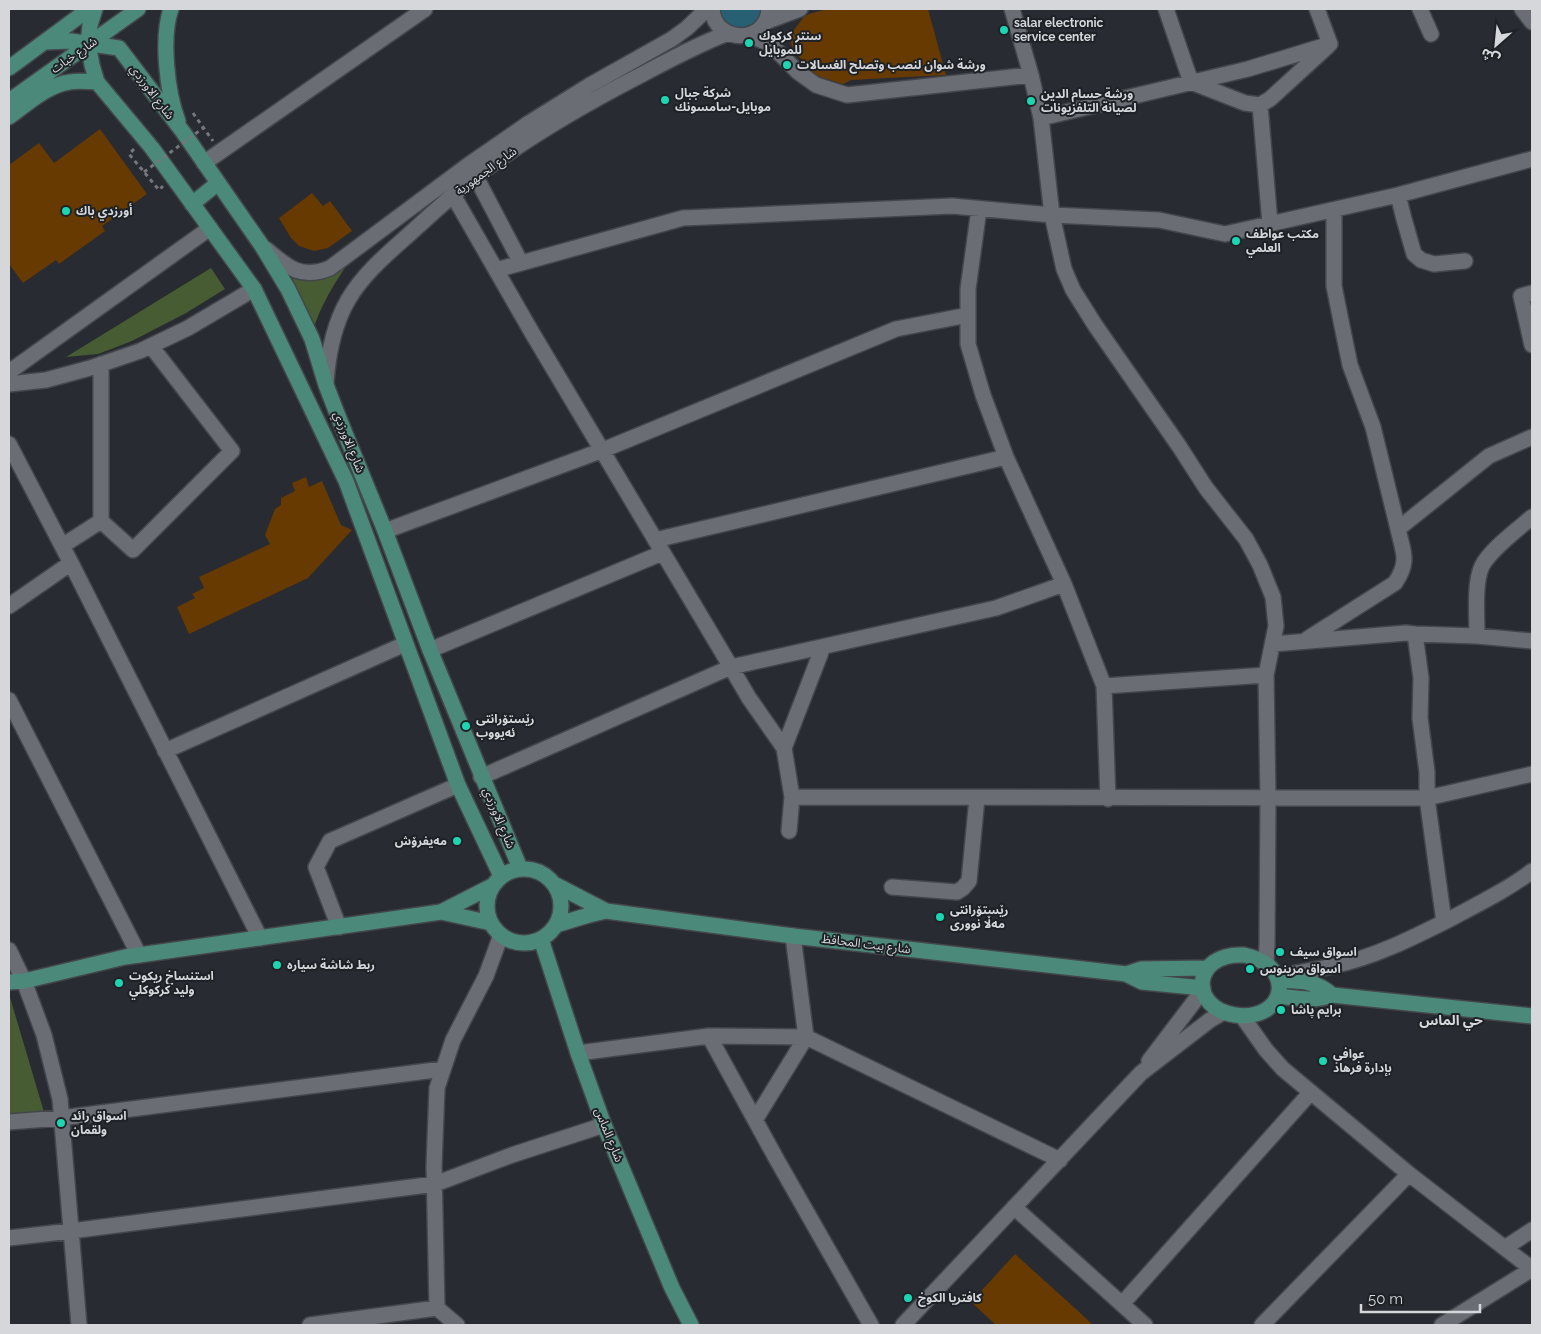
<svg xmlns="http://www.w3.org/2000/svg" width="1541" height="1334" viewBox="0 0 1541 1334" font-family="Raleway,'Noto Sans Arabic',sans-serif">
	<rect width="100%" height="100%" fill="#282b31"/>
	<path fill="#475c32" d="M354 255C336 280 321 304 312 333L291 278 303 281H315Z
		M211 268 225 289 186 313 132 341 98 354 66 357Z
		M9 994 44 1112 9 1114Z"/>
	<path fill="#275f73" d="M718 9H761C761 11 761 14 760 17 754 32 729 35 721 20 720 17 719 12 718 9Z"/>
	<path fill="#663a00" d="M828 9H928L946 75 851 80 843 84 820 77 812 71 793 50 790 40 791 34 803 18 809 14Z
		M100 129 147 194 102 226 105 231 59 264 56 260 23 283 9 264V165L39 143 54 163Z
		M312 193 323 206 330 201 352 231 328 248 314 251 299 246 291 238 279 218Z
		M306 477 309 487 322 481 341 525 352 530 308 578 189 634 177 607 195 598 192 594 204 588 199 577 270 544 265 535 275 509 281 505V498L295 491 292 483Z
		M1015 1254 1077 1310 1093 1325H996L971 1302Z"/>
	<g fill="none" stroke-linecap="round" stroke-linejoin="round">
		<g stroke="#43474b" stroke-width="18">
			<path id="minor" d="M712 9C715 45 767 44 769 9
				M1012 9 1031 75 1041 118 1052 215 1064 269 1073 290 1095 325 1179 446 1206 488 1246 539 1260 565 1273 597 1276 626 1266 675
				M1166 9 1191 82 1245 103 1260 105 1270 99 1328 46
				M1317 9 1330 44
				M1420 9 1431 34
				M1522 9 1532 22
				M765 22 800 9
				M749 35 770 44 798 72 816 85 847 95 1031 75
				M1260 105 1270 224
				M1041 118 1248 69 1330 44
				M204 163 425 9
				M476 177 521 263
				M453 195 531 331 725 657 749 698 784 748 792 797 789 831
				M1398 195 1404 219 1414 254 1421 260 1434 264 1465 261
				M1334 210V286L1341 321 1350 365 1373 427 1398 529
				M266 249C287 267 301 280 330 268L467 166 529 123 590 85 672 39 687 28 707 9
				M496 270 683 218 952 206 1052 215 1159 220 1225 234 1398 195 1532 159
				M1532 293 1521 296 1532 345
				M101 364V521L133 550 232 451 151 346
				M9 372 210 228
				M326 383C328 354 333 326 348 300 365 271 391 251 415 229 435 211 454 193 475 177 526 138 583 105 639 76 669 60 697 45 728 33
				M9 384 46 380 90 368 140 351 188 328 254 289
				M9 444 71 563 260 938
				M385 531 603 450 896 329 968 315
				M655 540 1006 457
				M62 546 101 521
				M1064 584 1104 686 1108 799
				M9 606 71 563
				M1415 634 1477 636 1532 641
				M1477 636C1477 617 1474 582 1482 566 1490 550 1518 529 1532 517
				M1307 639 1395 583C1410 561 1403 552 1398 529L1489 456 1532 437
				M1273 644 1406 633 1415 634 1421 678 1420 718 1427 772V798L1444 922
				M430 650 662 553
				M1104 686 1266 675 1268 799 1267 944 1266 963
				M9 700 139 955
				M784 748 823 647
				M165 751 405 644
				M481 777 731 667 996 608 1064 584 1006 457 983 395 968 344V289L979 209
				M792 797 1427 798 1532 774
				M892 887 957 892 963 888 969 881 977 798
				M339 927 316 867 330 841 458 785
				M9 950 24 981 44 1035 60 1099 79 1325
				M1277 977C1296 973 1315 970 1333 966 1375 957 1412 938 1450 919 1478 904 1507 890 1532 871
				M1242 1016 1266 1050 1283 1069 1409 1174 1532 1269
				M709 1036 777 1160 871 1325
				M578 1053 709 1036 806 1037 1060 1160
				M1149 1061 1203 990
				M755 1120 806 1037 793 936
				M9 1122 61 1118 443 1069
				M1014 1207 1145 1325
				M9 1238 71 1231 435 1184 512 1155 604 1125
				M1506 1247 1532 1230
				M1122 1304 1311 1092
				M310 1325 437 1308
				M457 1325 437 1308 434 1166 437 1088 453 1040 486 976 501 935
				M903 1325 1141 1073 1210 1020 1224 1012
				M1262 1325 1409 1174
				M1442 1325 1532 1269"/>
		</g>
		<g stroke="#43474b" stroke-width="18">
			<path id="major" d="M95 9 90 25 88 44 92 65 97 82 152 148 254 289 346 481 458 785 501 876
				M171 9C161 37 167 93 178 121
				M45 42 71 41 119 48 183 132 262 246 288 289 312 339 326 385 340 421 385 531 430 650 520 868
				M9 68 89 9
				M9 101 138 9
				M9 117C27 104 47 85 70 82 79 80 88 82 97 82
				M192 204 218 183
				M487 906a37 37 0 1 1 74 0a37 37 0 1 1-74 0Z
				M556 885 606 911
				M441 912 491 923
				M556 925 589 915 606 911 793 936 1118 973 1126 974 1142 982 1203 988
				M541 939 578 1053 604 1125 672 1288 691 1325
				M1244 955C1298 966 1286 1022 1235 1015 1188 1008 1192 952 1244 955Z
				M1126 974 1141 969 1207 968
				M1278 980C1298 981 1316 980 1332 995
				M9 982 24 981 125 957 441 912 492 886
				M1278 996C1296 998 1314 1002 1332 995L1532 1016"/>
		</g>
		<path stroke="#75777c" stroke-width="3" stroke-dasharray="4 4" stroke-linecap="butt" d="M193 113 213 141
			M134 149 129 154 159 190 163 186"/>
		<use href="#minor" stroke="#6a6e74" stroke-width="15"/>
		<use href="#major" stroke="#4b8a7b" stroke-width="15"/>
		<path stroke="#75777c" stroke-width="3" stroke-dasharray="4 4" stroke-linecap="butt" d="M144 172 203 128"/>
	</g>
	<g fill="#1dd5b1" stroke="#1e2227" stroke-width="2">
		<circle cx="1004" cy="30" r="5"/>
		<circle cx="749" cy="43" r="5"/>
		<circle cx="787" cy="65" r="5"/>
		<circle cx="665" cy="100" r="5"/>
		<circle cx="1031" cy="101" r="5"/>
		<circle cx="66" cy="211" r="5"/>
		<circle cx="1236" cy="241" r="5"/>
		<circle cx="466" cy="726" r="5"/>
		<circle cx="457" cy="841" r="5"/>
		<circle cx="940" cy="917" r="5"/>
		<circle cx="1280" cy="952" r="5"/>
		<circle cx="277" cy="965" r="5"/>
		<circle cx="1250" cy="969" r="5"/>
		<circle cx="119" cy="983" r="5"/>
		<circle cx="1281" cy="1010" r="5"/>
		<circle cx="1323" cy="1061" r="5"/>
		<circle cx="61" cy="1123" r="5"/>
		<circle cx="908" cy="1298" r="5"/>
	</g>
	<g text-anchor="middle" stroke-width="4" stroke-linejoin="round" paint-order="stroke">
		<g font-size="12" font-weight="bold" fill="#d5d7db" stroke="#1e2227" text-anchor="start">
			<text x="1014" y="27">salar electronic<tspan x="1014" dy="14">service center</tspan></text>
			<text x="759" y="40">سنتر كركوك<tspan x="759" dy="14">للموبايل</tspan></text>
			<text x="797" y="69">ورشة شوان لنصب وتصلح الغسالات</text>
			<text x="675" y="97">شركة جبال<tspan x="675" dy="14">موبايل-سامسونك</tspan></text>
			<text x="1041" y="98">ورشة حسام الدين<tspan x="1041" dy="14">لصيانة التلفزيونات</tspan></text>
			<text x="76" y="215">أورزدي باك</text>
			<text x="1246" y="238">مكتب عواطف<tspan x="1246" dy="14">العلمي</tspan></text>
			<text x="476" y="723">رێستۆرانتی<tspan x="476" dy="14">ئەیووب</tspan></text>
			<text x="447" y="845" text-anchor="end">مەیفرۆش</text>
			<text x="950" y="914">رێستۆرانتی<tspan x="950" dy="14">مەڵا نووری</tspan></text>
			<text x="1290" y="956">اسواق سيف</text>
			<text x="287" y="969">ربط شاشة سياره</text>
			<text x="1260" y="973">اسواق مرينوس</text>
			<text x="129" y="980">استنساخ ريكوت<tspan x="129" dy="14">وليد كركوكلي</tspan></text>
			<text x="1291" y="1014">برایم پاشا</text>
			<text x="1333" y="1058">عوافي<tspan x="1333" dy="14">بإدارة فرهاد</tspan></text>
			<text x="71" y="1120">اسواق رائد<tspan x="71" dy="14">ولقمان</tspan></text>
			<text x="918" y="1302">كافتريا الكوخ</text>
		</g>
		<g font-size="12" fill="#d5d7db" stroke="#1e2227">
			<text transform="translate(74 55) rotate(-35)" y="4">شارع خبات</text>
			<text transform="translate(152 92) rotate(53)" y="4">شارع الاورزدي</text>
			<text transform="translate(486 171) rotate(-36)" y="4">شارع الجمهورية</text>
			<text transform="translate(349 442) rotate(68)" y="4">شارع الاورزدي</text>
			<text transform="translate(499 818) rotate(67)" y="4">شارع الاورزدي</text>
			<text transform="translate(866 944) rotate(7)" y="4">شارع بيت المحافظ</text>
			<text transform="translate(609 1135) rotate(68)" y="4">شارع الماس</text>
		</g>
		<g font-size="14" font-weight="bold" fill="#d5d7db" stroke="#1e2227">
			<text x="1451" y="1025">حي الماس</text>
		</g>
	</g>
	<rect width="1541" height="1334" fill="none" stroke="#d5d7db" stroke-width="20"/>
	<g transform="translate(1496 45) rotate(207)" stroke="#1e2227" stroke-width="4" paint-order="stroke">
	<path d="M0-4L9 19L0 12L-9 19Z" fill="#d5d7db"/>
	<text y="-8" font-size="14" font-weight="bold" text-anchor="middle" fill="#d5d7db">ش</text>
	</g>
	<path d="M1361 1304v8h119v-8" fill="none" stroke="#d5d7db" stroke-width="2.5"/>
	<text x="1368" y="1304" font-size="15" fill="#d5d7db" stroke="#1e2227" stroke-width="4" paint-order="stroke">50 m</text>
</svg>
